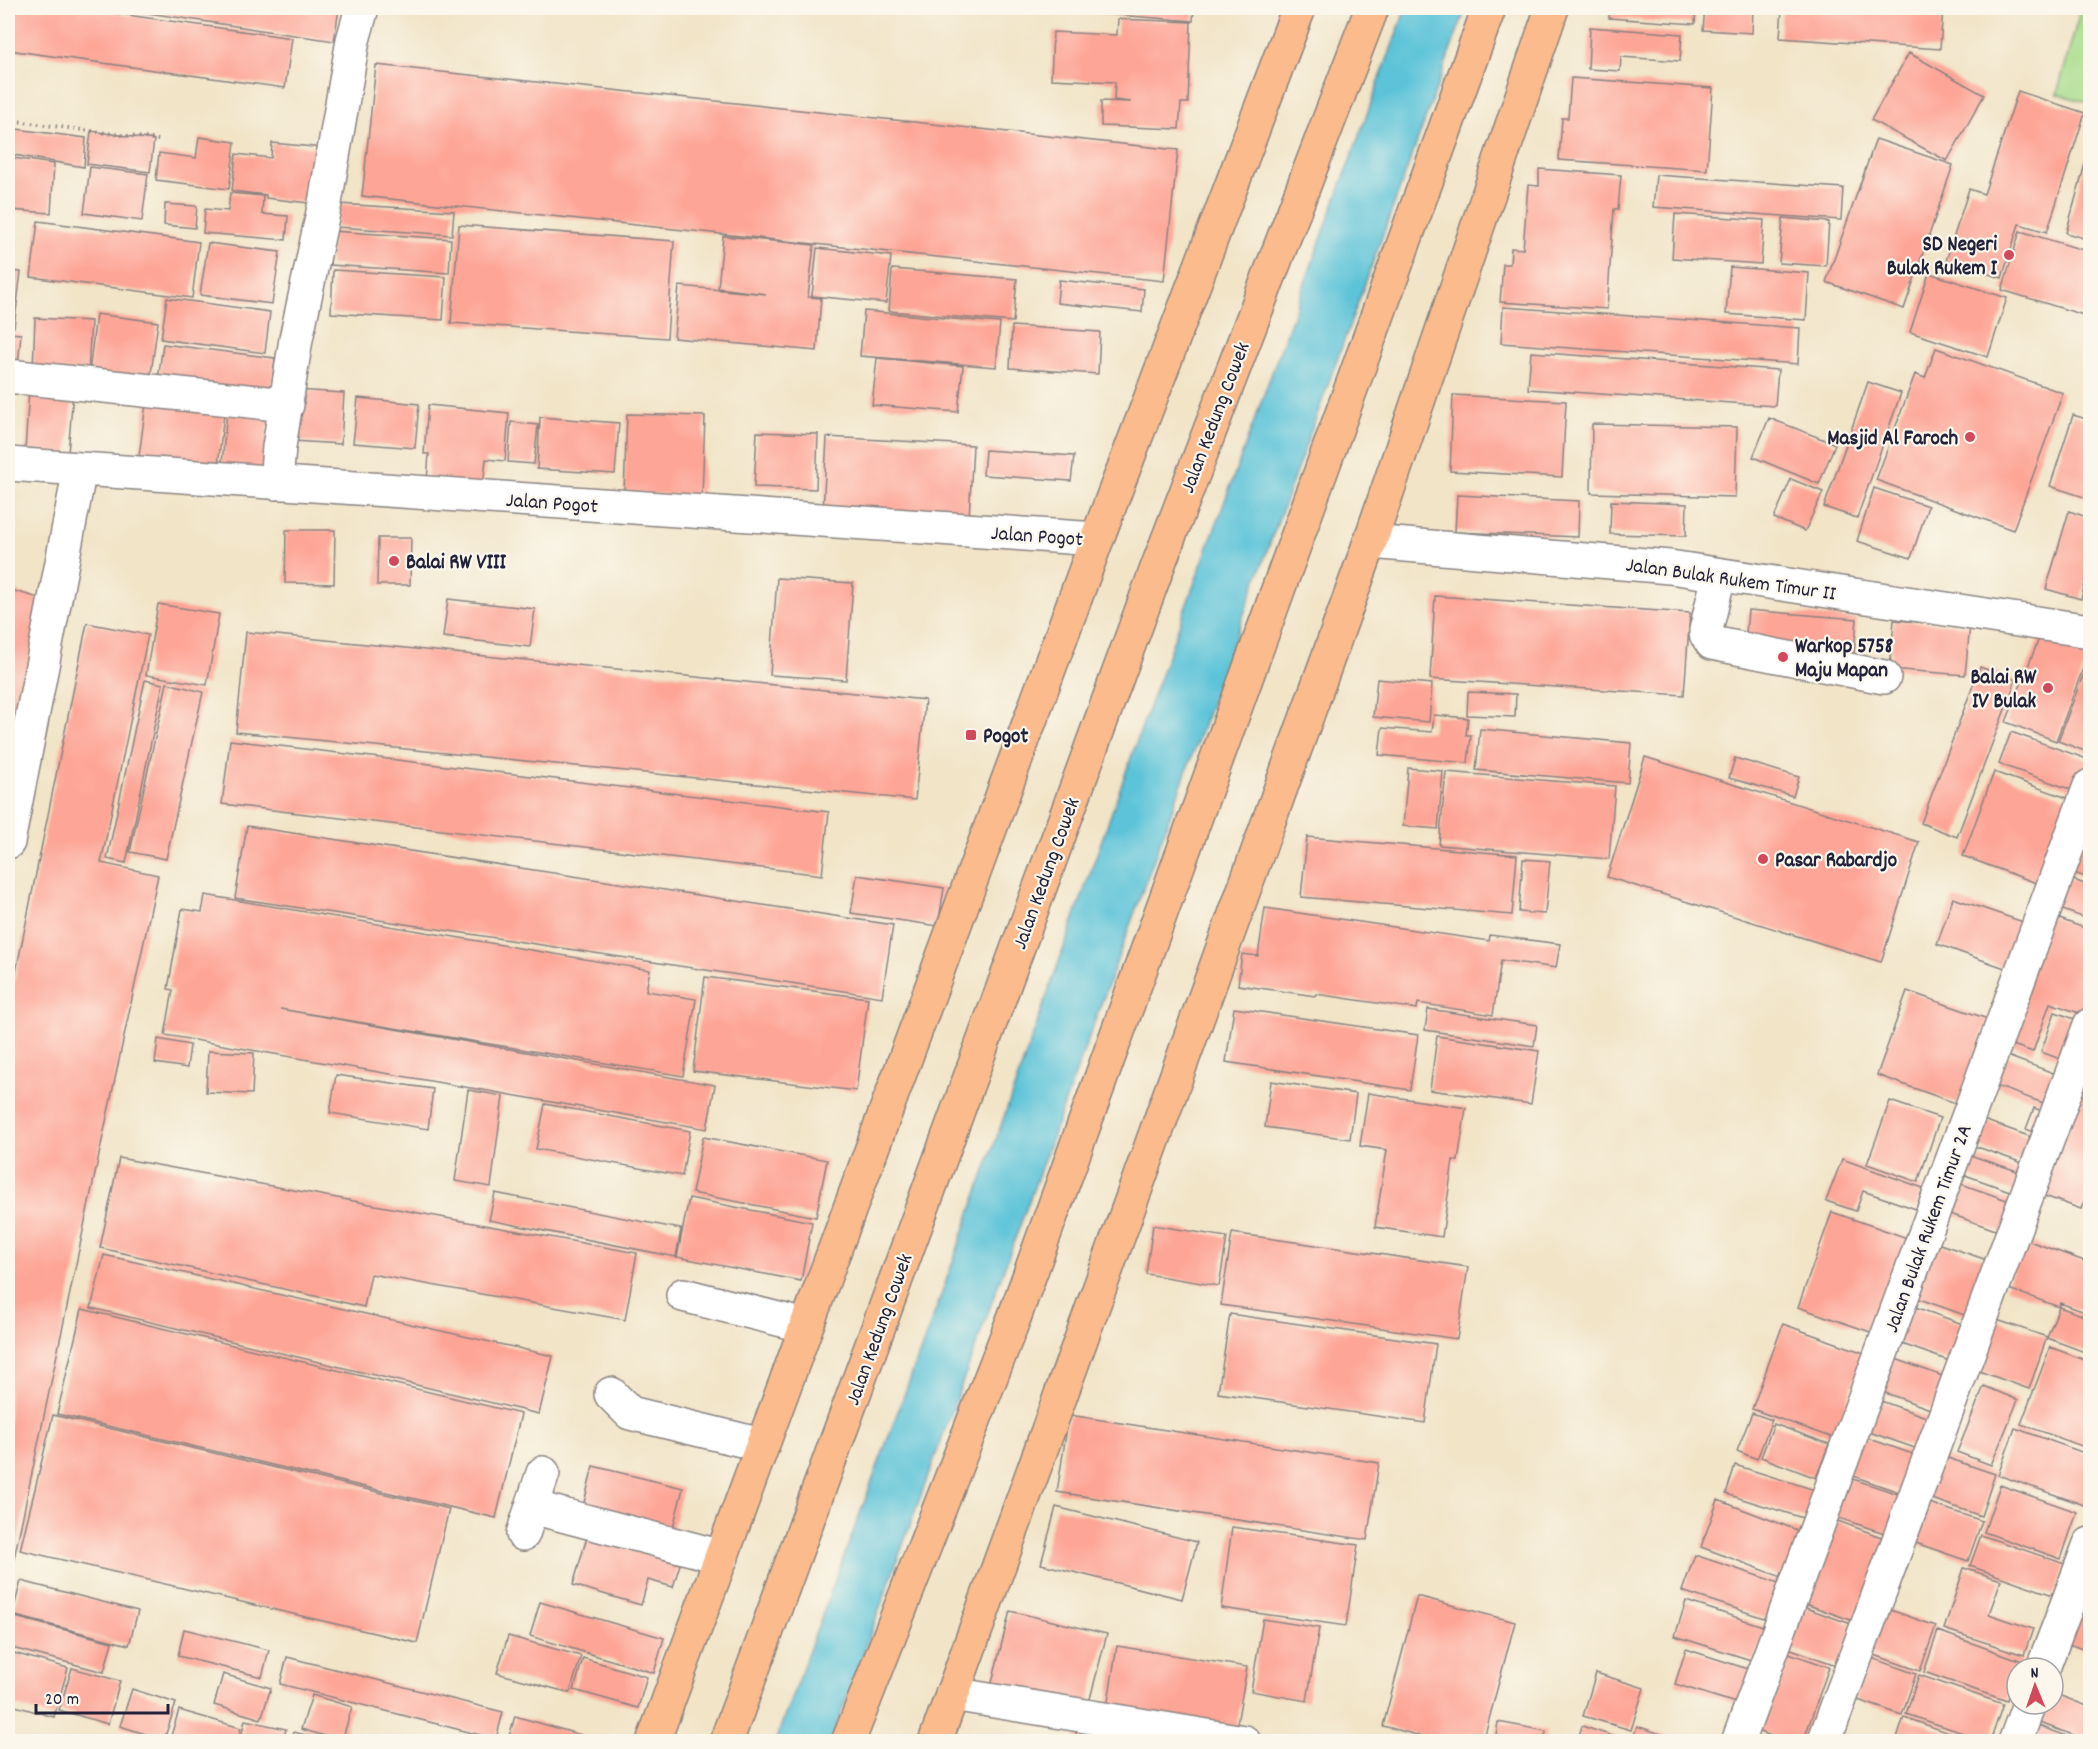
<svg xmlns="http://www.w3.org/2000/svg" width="2098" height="1749" viewBox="0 0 2098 1749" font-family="Dekko,sans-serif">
	<rect width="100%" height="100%" fill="#fbf7ec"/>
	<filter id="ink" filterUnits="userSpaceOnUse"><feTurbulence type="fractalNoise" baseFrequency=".0167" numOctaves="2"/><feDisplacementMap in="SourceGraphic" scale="12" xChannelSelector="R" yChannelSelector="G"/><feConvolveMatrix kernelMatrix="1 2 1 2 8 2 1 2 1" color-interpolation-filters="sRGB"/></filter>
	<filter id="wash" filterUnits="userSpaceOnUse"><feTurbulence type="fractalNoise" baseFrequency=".008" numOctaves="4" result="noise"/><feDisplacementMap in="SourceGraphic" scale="24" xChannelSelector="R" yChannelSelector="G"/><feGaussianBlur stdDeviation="1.35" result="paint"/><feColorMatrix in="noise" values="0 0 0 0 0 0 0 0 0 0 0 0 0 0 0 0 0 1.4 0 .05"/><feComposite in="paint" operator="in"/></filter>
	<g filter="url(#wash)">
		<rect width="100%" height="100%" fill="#f1e4c7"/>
		<path fill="#a8dc8b" stroke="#657f63" stroke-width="1.5" d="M2081 8H2090V103L2057 94Z"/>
		<path fill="#5bc3d8" stroke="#3e728a" stroke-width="1.5" d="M1406 8H1466L831 1741 775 1742 939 1301 1145 718Z"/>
		<g id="blocks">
			<path fill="#fda596" d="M8 8H77L292 38 285 88 8 50Z
				M115 8H339L334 41Z
				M1054 8H1194L1193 21 1054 10Z
				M1610 8H1696L1695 24 1609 18Z
				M1705 8H1753L1752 33 1703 30Z
				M1782 8H1943L1940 49 1780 38Z
				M1118 19 1191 22 1188 103H1181L1179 129 1101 126V101L1131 102 1114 100 1115 82 1051 79 1053 32 1117 35Z
				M1590 27 1682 34 1680 61 1621 57 1620 71 1588 69Z
				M1909 53 1984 95 1947 161 1871 120Z
				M376 65 1178 150 1164 281 362 196Z
				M1571 78 1713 88 1707 170 1559 160 1562 118H1568Z
				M2018 91 2085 113 2047 232 2019 224 2002 278 1946 261 1969 189 1984 194Z
				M8 128 86 138 84 167 8 154Z
				M91 131 154 140 150 172 87 164Z
				M199 137 235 142 229 189 156 180 159 153 196 158Z
				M1876 139 1953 165 1904 309 1826 282Z
				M272 143 324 148 317 204 266 198V195L232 191 236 154 271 158Z
				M2088 153H2090V240L2066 233Z
				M8 156 11 157 9 180H8Z
				M13 158 54 164 51 213 10 210Z
				M90 167 148 174 142 221 84 213Z
				M1539 169 1621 175 1618 209H1614L1607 309 1500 302 1503 264H1510L1511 248 1523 249 1528 185 1539 186Z
				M1656 175 1843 188 1841 220 1653 207Z
				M230 193 263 196 262 214 288 216 286 240 203 233 205 209 228 211Z
				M165 204 197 206 195 228 164 225Z
				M338 204 454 211 452 235 337 227Z
				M1675 214 1764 220 1761 264 1672 258Z
				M1783 218 1829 222 1826 266 1779 263Z
				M38 221 199 242 192 298 31 277Z
				M459 225 674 241 667 338 451 323Z
				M332 231 451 239 449 273 330 265Z
				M2020 231 2090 252V317L2002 290Z
				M723 236 814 245 808 297 821 298 817 351 674 338 679 286 766 294 718 288Z
				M208 243 280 252 272 304 200 295Z
				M817 248 891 256 886 303 812 296Z
				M1730 267 1809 273 1806 320 1726 314Z
				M892 269 1017 279 1013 322 889 311Z
				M333 270 446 277 443 320 331 313Z
				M8 271 21 272 14 327H8Z
				M1929 273 2007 298 1988 357 1910 332Z
				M1059 280 1144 289 1142 312 1057 303Z
				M167 298 270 312 265 353 161 339Z
				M1503 307 1800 328 1798 364 1501 343Z
				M864 311 1000 323 996 367 860 356Z
				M96 314 158 322 149 388 88 382Z
				M35 318 91 321 88 372 33 369Z
				M1012 326 1100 332 1098 374 1010 368Z
				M8 333 21 334 18 366H8Z
				M163 344 275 358 270 401 157 387Z
				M1936 348 2063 393 2013 530 1876 480 1915 374 1925 378Z
				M1531 352 1778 370 1775 406 1528 389Z
				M877 358 963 366 958 412 872 405Z
				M1868 382 1901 393 1857 518 1824 507Z
				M8 388 12 389 9 417H8Z
				M29 389 73 392 68 454 25 451Z
				M295 390 344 393 341 444 292 441Z
				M1453 395 1566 401 1562 477 1450 471Z
				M147 396 225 406 217 473 138 464Z
				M358 398 419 404 415 448 353 443Z
				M428 405 509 413 505 461 486 459 483 487 427 481 429 454H424Z
				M227 412 269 417 263 477 221 473Z
				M627 414 705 416 702 496 624 493Z
				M2073 415 2090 420V499L2050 486Z
				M540 417 619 423 615 474 537 469Z
				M1769 418 1835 444 1819 484 1753 457Z
				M511 422 538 425 534 464 508 462Z
				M1592 424 1737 427 1735 497 1591 493Z
				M757 432 818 434 816 489 754 487Z
				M827 437 973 445 969 518 823 511Z
				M985 450 1074 456 1071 481 983 475Z
				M1791 479 1823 492 1805 531 1774 518Z
				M1874 488 1928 506 1911 558 1857 541Z
				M1457 495 1579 501 1578 537 1455 532Z
				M1611 501 1687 504 1686 536 1610 534Z
				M2069 511 2090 518V565L2081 599 2046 589Z
				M286 530H335L334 584 285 583Z
				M378 538H411L410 585H377Z
				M777 578 853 583 846 680 770 675Z
				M8 589 42 599 8 774Z
				M1435 596 1690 613 1684 695 1430 679Z
				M448 599 535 609 530 647 443 637Z
				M158 604 219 614 207 685 146 675Z
				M1748 610 1857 619 1854 654 1745 645Z
				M1894 620 1970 626 1965 675 1890 669Z
				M87 623 148 635 101 863 158 875 9 1582 8 1011Z
				M2042 631 2090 650 2056 741 2006 722Z
				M246 632 925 700 915 800 236 732Z
				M2090 657V753L2058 741Z
				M1980 667 2016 680 1957 837 1921 823Z
				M1377 679 1432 684 1429 722 1373 717Z
				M145 680 163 684 126 863 107 859Z
				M167 683 203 692 166 859 130 852Z
				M1468 692 1516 694 1515 717 1467 715Z
				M1434 715 1468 718 1466 735H1471L1468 763 1379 755 1382 728 1432 732Z
				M1480 729 1631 743 1628 783 1476 770Z
				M2011 732 2090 760V774L2084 794 1999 764Z
				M230 740 829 812 822 875 222 804Z
				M1645 757 1919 842 1881 962 1607 877Z
				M1735 758 1799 777 1793 796 1729 778Z
				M1408 768 1443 771 1438 829 1403 826Z
				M1446 772 1615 786 1609 859 1439 845Z
				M1994 772 2073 800 2042 885 1963 856Z
				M247 826 893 925 882 997 235 898Z
				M1307 837 1517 855 1512 915 1301 897Z
				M2074 840 2090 845V879L2064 869Z
				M1523 859 1550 861 1545 914 1519 912Z
				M857 875 944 888 938 926 851 913Z
				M2063 876 2090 886V920L2052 906Z
				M205 895 650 970 646 991 696 999 683 1076 280 1009 715 1085 707 1129 165 1035 173 990 168 989 182 909 202 912Z
				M1953 898 2032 925 2016 972 1937 944Z
				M1265 908 1489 941 1490 935 1560 944 1556 968 1501 960 1493 1015 1418 1003 1417 1009 1316 994 1315 996 1238 985 1242 954 1258 956Z
				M2046 914 2090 930V1009L2088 1016 2050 1003 2033 1052 2001 1041Z
				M705 977 868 998 856 1091 693 1071Z
				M1907 991 1988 1019 1958 1104 1877 1075Z
				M1234 1008 1418 1035 1410 1090 1226 1062Z
				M1428 1009 1537 1025 1534 1046 1425 1030Z
				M2055 1012 2089 1024 2074 1064 2041 1052Z
				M1437 1036 1539 1051 1531 1104 1430 1090Z
				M158 1039 190 1045 187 1068 155 1063Z
				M208 1051 254 1053 252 1094 206 1092Z
				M1999 1053 2067 1078 2057 1108 1988 1083Z
				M336 1075 433 1089 428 1129 330 1113Z
				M2084 1078 2090 1080V1185L2081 1209 2039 1194Z
				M1271 1081 1356 1094 1350 1139 1265 1127Z
				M468 1090 503 1096 491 1187 455 1181Z
				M1368 1093 1466 1108 1458 1161 1453 1160 1442 1237 1375 1227 1387 1150 1360 1146Z
				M1890 1101 1940 1118 1918 1182 1867 1164Z
				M545 1104 690 1131 682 1176 536 1149Z
				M2034 1108 2053 1115 2045 1137 2026 1129Z
				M1975 1117 2040 1140 2031 1166 1966 1143Z
				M703 1137 827 1160 816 1217 692 1193Z
				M1961 1152 2026 1174 2018 1194 1954 1171Z
				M119 1158 637 1253 625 1320 371 1274 364 1307 100 1248Z
				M1842 1159 1923 1188 1916 1209 1863 1191 1856 1211 1826 1201Z
				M1953 1181 2015 1203 2004 1233 1942 1211Z
				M495 1193 681 1229 676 1257 489 1220Z
				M689 1198 812 1222 801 1281 677 1257Z
				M1832 1212 1916 1241 1882 1336 1798 1307Z
				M1153 1225 1227 1237 1219 1286 1146 1274Z
				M1232 1233 1468 1267 1457 1339 1221 1305Z
				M2024 1239 2090 1263V1314L2060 1303 2059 1307 2006 1288Z
				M1934 1242 1990 1261 1970 1317 1914 1297Z
				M104 1255 553 1356 539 1414 91 1308Z
				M1904 1303 1968 1326 1955 1363 1891 1340Z
				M2059 1307 2090 1318V1354L2047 1338Z
				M82 1309 521 1414 496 1518 57 1414Z
				M1230 1314 1436 1344 1425 1423 1218 1393Z
				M1997 1320 2047 1337 2029 1389 1979 1371Z
				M1783 1324 1864 1353 1834 1438 1752 1409Z
				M2050 1347 2090 1362V1449L2021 1424Z
				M1882 1354 1956 1381 1944 1414 1869 1387Z
				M1984 1386 2018 1400 1991 1465 1957 1452Z
				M1867 1396 1940 1422 1929 1453 1855 1427Z
				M1752 1413 1772 1420 1757 1459 1737 1451Z
				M53 1415 449 1509 417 1643 20 1550Z
				M1069 1415 1379 1463 1367 1540 1057 1492Z
				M1774 1424 1829 1444 1816 1478 1761 1457Z
				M2015 1428 2090 1455V1498L2087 1506 1998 1475Z
				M1856 1434 1921 1457 1907 1495 1842 1472Z
				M1936 1454 1995 1474 1981 1516 1921 1495Z
				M1735 1465 1815 1490 1806 1519 1726 1494Z
				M593 1466 683 1488 672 1532 582 1511Z
				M1841 1475 1913 1499 1899 1538 1827 1514Z
				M2000 1485 2077 1512 2061 1559 1984 1532Z
				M1718 1500 1805 1533 1787 1579 1701 1547Z
				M1921 1500 1982 1521 1968 1561 1907 1540Z
				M1056 1507 1197 1542 1182 1599 1041 1564Z
				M1827 1517 1895 1542 1865 1625 1797 1601Z
				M1232 1527 1358 1545 1346 1626 1221 1608Z
				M1981 1535 2065 1564 2053 1595 1970 1566Z
				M587 1537 680 1564 673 1587 648 1580 641 1605 573 1585Z
				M1695 1555 1782 1584 1770 1620 1682 1591Z
				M1964 1568 2001 1580 1989 1614 2033 1629 2024 1655 1944 1629Z
				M21 1581 138 1611 129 1645 12 1615Z
				M1417 1596 1515 1622 1483 1742H1443L1383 1726Z
				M2084 1599 2090 1602V1651L2068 1644Z
				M1686 1601 1766 1627 1754 1661 1675 1636Z
				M540 1602 664 1638 654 1673 530 1636Z
				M1795 1604 1865 1629 1850 1670 1780 1645Z
				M1882 1607 1936 1626 1920 1671 1866 1652Z
				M1010 1611 1107 1634 1087 1710 991 1686Z
				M15 1617 112 1642 104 1672 8 1647Z
				M1263 1619 1319 1628 1307 1701 1251 1691Z
				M184 1629 269 1650 262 1677 178 1656Z
				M1938 1631 2022 1661 2019 1668H2017V1673L2007 1701 1924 1672Z
				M508 1636 581 1656 570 1693 497 1673Z
				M1117 1646 1247 1667 1235 1735 1106 1714Z
				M1686 1649 1754 1671 1742 1705 1675 1684Z
				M1786 1652 1829 1667 1803 1742H1787L1758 1731Z
				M14 1653 68 1668 54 1717 8 1704V1676Z
				M287 1657 503 1712 496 1739 280 1684Z
				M1869 1657 1916 1674 1902 1715 1855 1699Z
				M583 1658 647 1677 638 1708 574 1690Z
				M72 1668 120 1681 108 1724 59 1710Z
				M1596 1673 1644 1688 1631 1730 1583 1716Z
				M223 1674 271 1688 261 1719 214 1705Z
				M1919 1675 2003 1704 1990 1742 1906 1714Z
				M132 1689 176 1703 164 1740 120 1726Z
				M2053 1693 2090 1707V1741L2034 1721 2040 1704H2053Z
				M312 1695 352 1707 342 1741 301 1729Z
				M179 1710 241 1728 237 1742H169Z
				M515 1716 581 1735 579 1742 508 1740Z
				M1904 1717 1972 1741V1742H1896Z
				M1080 1719 1130 1730 1127 1742H1074Z
				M245 1720 286 1729 283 1742H240Z
				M1498 1722 1546 1731 1544 1742H1495Z
				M2028 1722 2081 1741V1742H2021Z
				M1582 1726 1628 1741V1742H1577Z
				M1637 1726 1681 1741V1742H1632Z
				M294 1732 329 1741V1742H291Z"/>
		</g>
	</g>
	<g filter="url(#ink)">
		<use href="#blocks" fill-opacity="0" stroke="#8a8381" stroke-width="1.5"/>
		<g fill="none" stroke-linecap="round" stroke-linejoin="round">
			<g stroke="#8a8381" stroke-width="36">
				<path id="minor" d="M8 376 287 405
					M8 464 1097 539
					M276 483 279 447 296 339 325 203 353 40 362 8
					M1370 542 1670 567 2090 631
					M1719 575 1706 630V634L1712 643 1884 677
					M8 842 80 469
					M683 1295 806 1326
					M611 1394 630 1413 762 1445
					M532 1507 722 1557
					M523 1534 543 1473
					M2043 1668 2090 1544
					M952 1694 1244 1742
					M1738 1742 2090 786
					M1824 1742 2090 1025
					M2015 1742 2029 1704"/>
			</g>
			<g stroke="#8a8381" stroke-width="36">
				<path id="major" d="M653 1742 1097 539 1299 8
					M935 1742 1370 542 1552 8"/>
			</g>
			<g stroke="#8a8381" stroke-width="36">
				<path id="highway" d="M726 1742 1159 563 1372 8
					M848 1742 1014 1318 1489 8"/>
			</g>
			<path stroke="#8a8381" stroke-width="4" stroke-dasharray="1.5 4.5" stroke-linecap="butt" d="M8 120 159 140"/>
			<use href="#minor" stroke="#fff" stroke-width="33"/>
			<use href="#major" stroke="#fbbb8c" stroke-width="33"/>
			<use href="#highway" stroke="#fbbb8c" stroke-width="33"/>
		</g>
	</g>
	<g fill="#d1495b" stroke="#fbf7ec" stroke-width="2">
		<circle cx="2009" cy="255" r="6"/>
		<circle cx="1970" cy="437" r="6"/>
		<circle cx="394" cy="561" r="6"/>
		<circle cx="1783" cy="657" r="6"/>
		<circle cx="2048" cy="688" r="6"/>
		<rect x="965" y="729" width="12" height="12" rx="3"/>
		<circle cx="1763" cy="859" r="6"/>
	</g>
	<g text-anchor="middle" stroke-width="4.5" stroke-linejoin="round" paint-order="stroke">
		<g font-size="21" font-weight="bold" fill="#22223b" stroke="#fbf7ec" text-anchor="start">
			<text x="1997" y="250" text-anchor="end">SD Negeri<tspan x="1997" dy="24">Bulak Rukem I</tspan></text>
			<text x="1958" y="444" text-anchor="end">Masjid Al Faroch</text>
			<text x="406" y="568">Balai RW VIII</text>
			<text x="1795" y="652">Warkop 5758<tspan x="1795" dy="24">Maju Mapan</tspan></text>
			<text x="2036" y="683" text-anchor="end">Balai RW<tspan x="2036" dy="24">IV Bulak</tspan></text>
			<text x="983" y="742">Pogot</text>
			<text x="1775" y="866">Pasar Rabardjo</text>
		</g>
		<g font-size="21" fill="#22223b" stroke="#fbf7ec">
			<text transform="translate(1214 417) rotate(-69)" y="7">Jalan Kedung Cowek</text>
			<text transform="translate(552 502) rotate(4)" y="7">Jalan Pogot</text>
			<text transform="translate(1037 535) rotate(4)" y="7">Jalan Pogot</text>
			<text transform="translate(1731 578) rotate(8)" y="7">Jalan Bulak Rukem Timur II</text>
			<text transform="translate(1045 873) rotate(-70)" y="7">Jalan Kedung Cowek</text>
			<text transform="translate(1927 1228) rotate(-70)" y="7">Jalan Bulak Rukem Timur 2A</text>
			<text transform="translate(878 1329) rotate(-70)" y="7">Jalan Kedung Cowek</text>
		</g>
	</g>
	<rect width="2098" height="1749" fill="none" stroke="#fbf7ec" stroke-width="30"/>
	<g transform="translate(2035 1686) rotate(358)"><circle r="28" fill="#fbf7ec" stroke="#a4a2a5" stroke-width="1.5"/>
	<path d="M0-4.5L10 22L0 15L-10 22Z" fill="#d1495b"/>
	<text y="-9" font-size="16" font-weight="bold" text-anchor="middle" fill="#22223b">N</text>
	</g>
	<path d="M36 1704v9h132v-9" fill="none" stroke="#22223b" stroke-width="3"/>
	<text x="45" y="1704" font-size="18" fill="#22223b" stroke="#fbf7ec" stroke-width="4.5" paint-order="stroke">20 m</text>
</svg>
